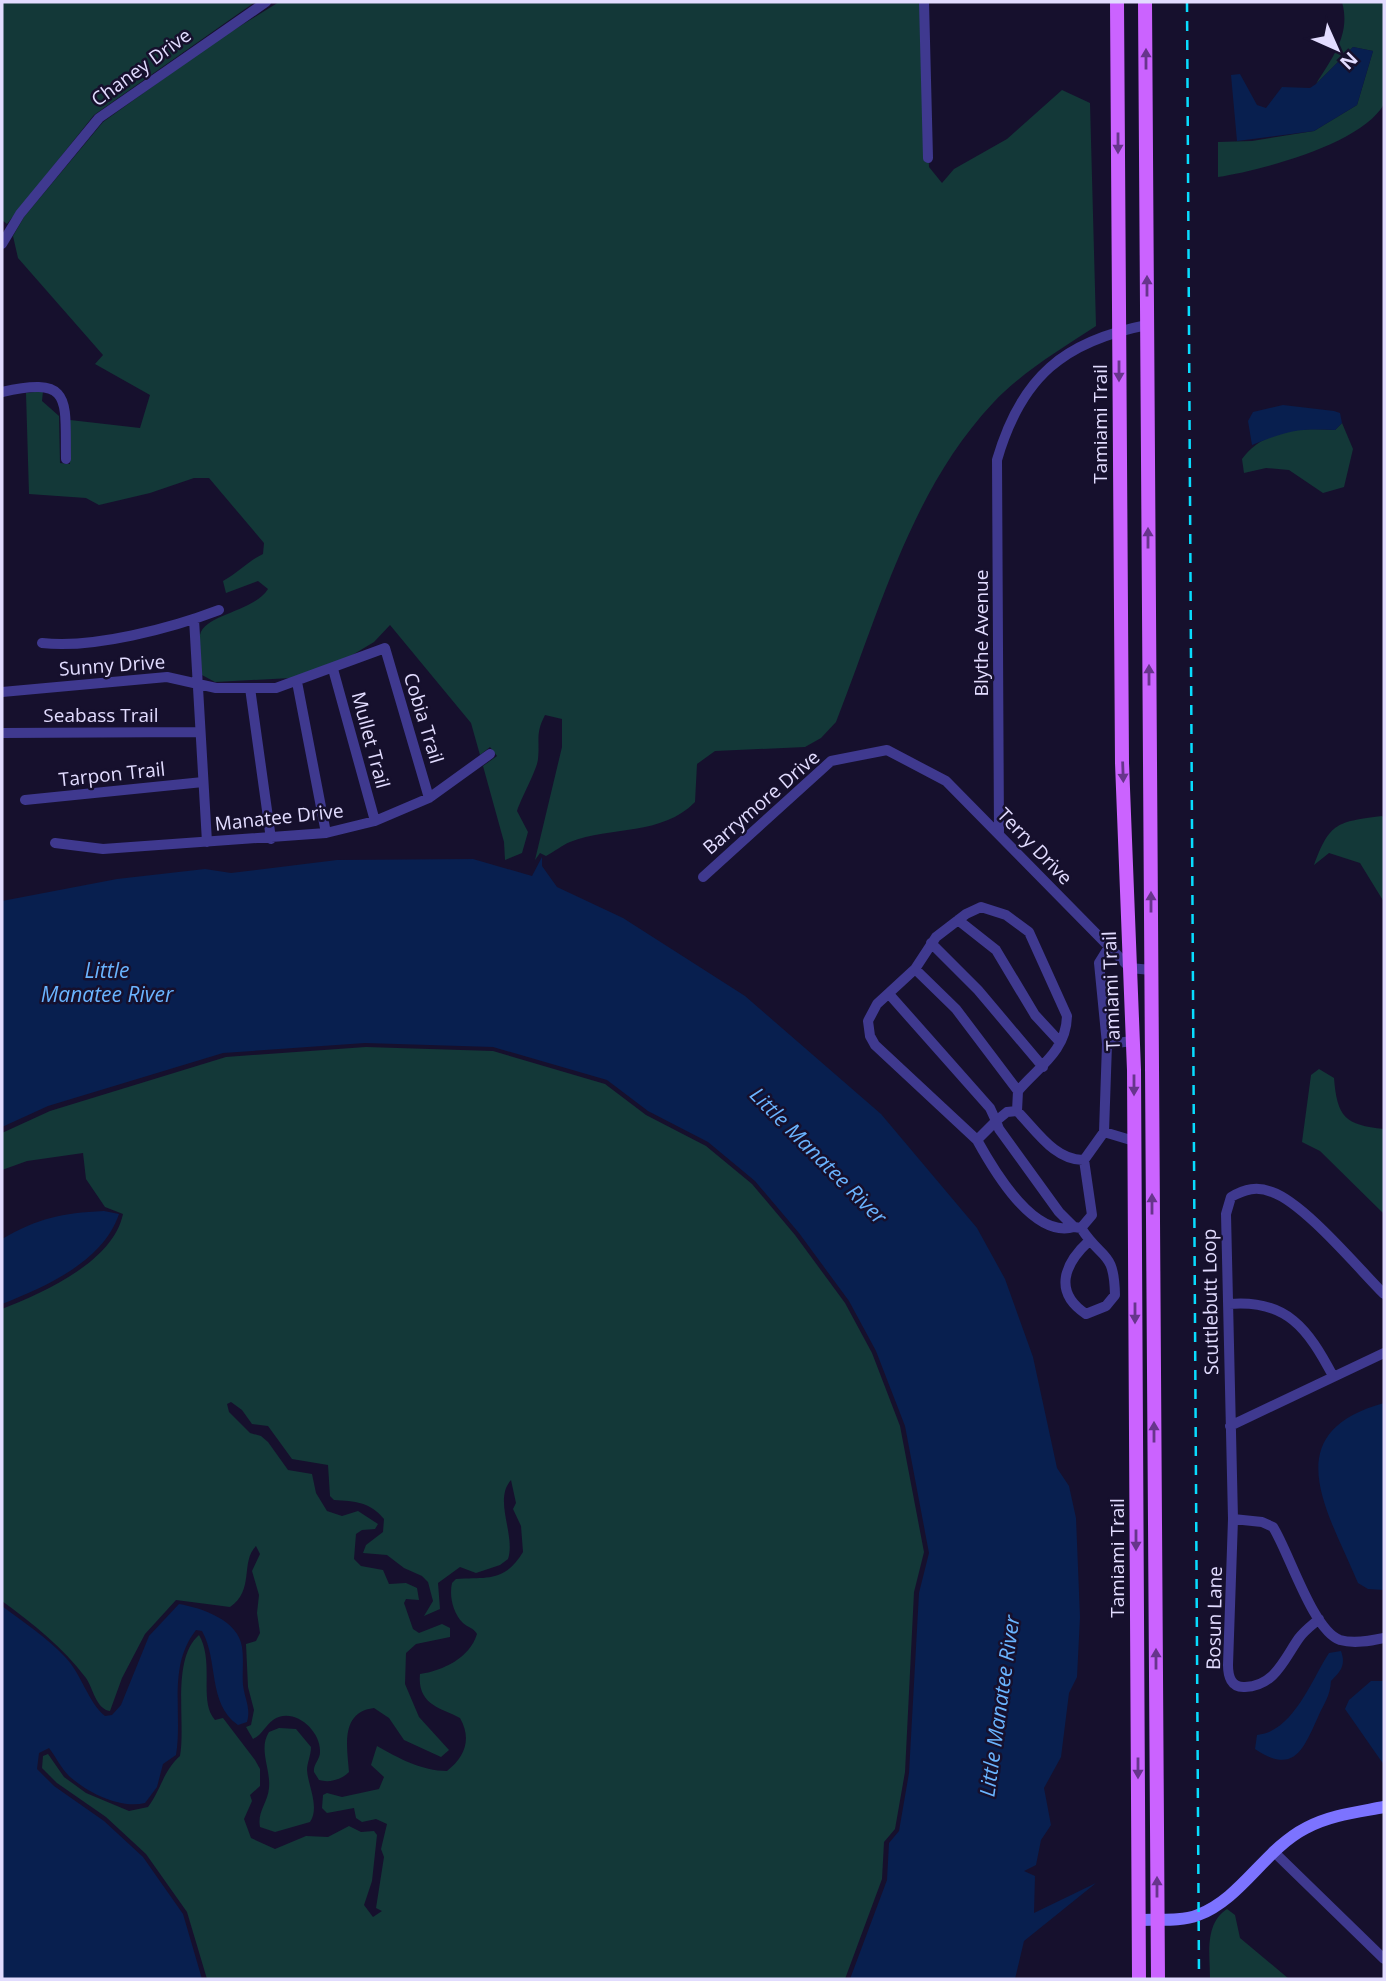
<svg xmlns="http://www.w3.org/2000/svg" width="1386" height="1981" viewBox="0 0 1386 1981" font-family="'Open Sans',sans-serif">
	<rect width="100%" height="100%" fill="#16102d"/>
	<path fill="#133838" d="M2 2H255L94 115 7 224 2 220Z
		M279 2H923L929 167 942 183 954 169 1007 139 1062 90 1090 103 1096 326C1061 349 1022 372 993 403 911 490 879 613 836 722L821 738 805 747 715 751 697 764 695 802C662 836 611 826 570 842 562 845 554 852 546 856L540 853 535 860 562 747V719L545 715C535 734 540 740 538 759 537 770 522 796 517 811L528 832 522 853 505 860 504 842 483 766 497 756 490 747 480 755 471 723 390 625 374 642 349 657 291 678 215 682 202 675C201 663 197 647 200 635 205 614 254 612 268 589L258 581 226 593 223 581C238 573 248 561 263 554L264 543 209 478H194L150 493 99 505 86 498 29 494 26 393 43 391 42 401 59 416 60 463 70 464V420L140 428 150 395 95 364 103 355 18 258 13 236 24 217 103 122 219 39Z
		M1342 2H1384V104C1362 144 1262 170 1218 177V142L1252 141 1314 131 1357 105 1373 51 1353 47 1316 84C1333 57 1351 34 1342 2Z
		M1342 423 1353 449 1344 487 1323 493 1289 470 1266 468 1244 473 1242 459C1264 429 1300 428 1335 430Z
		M1382 816 1384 818V902L1360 863 1329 853 1314 865C1330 822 1337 822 1382 816Z
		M366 1047 493 1051 605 1084 646 1115 706 1146 752 1184 795 1235 845 1303 872 1353 900 1426 924 1552 914 1592 905 1772 895 1829 884 1842 882 1879 845 1979H207L187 1912 146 1854 106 1817 57 1783 42 1768 43 1756 48 1754 64 1777 86 1793 129 1811 148 1807C162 1788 163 1771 180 1756 186 1723 171 1659 199 1635 215 1663 198 1701 215 1720L223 1718 255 1760 260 1769V1786L250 1795 252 1801 244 1819 251 1838 275 1849 306 1836 328 1837 349 1826 361 1832 374 1831 377 1835 372 1881 364 1905 373 1917 382 1911 376 1908 384 1857 381 1849 387 1824 376 1819 362 1822 356 1818 354 1808 327 1813 322 1808 323 1795 327 1793 342 1797 379 1789 384 1777 371 1765 377 1746C398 1758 422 1771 447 1771 465 1757 472 1739 460 1718 441 1708 417 1705 420 1674 442 1671 470 1658 477 1634 473 1627 468 1628 463 1623 453 1613 449 1596 452 1583L456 1579C487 1577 504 1583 523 1552L521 1526 513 1509 516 1503 511 1480C493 1500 516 1535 508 1559L500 1565 476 1573 460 1567 438 1583 440 1609 424 1616 433 1601 428 1582 422 1576 404 1568 387 1555 363 1553 366 1545 383 1532 384 1519C370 1502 355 1501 334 1500L330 1496 328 1465 292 1459 268 1426 252 1424 242 1410 231 1402 227 1404 229 1412 250 1433 261 1436 268 1442 288 1470 312 1474 316 1493 327 1511 342 1516 358 1511 378 1524 375 1529 362 1530 356 1534 354 1559 361 1566 383 1570 389 1584 406 1583 417 1588 419 1600 406 1599 404 1603 413 1629 419 1633 442 1624 450 1628V1637L416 1644 406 1653 405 1684 419 1717 449 1750 441 1757 404 1740 389 1718 374 1708C340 1712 347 1747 349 1772 341 1780 329 1783 319 1780L314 1772C313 1764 320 1760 320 1752 321 1730 293 1706 273 1720 265 1726 262 1735 253 1739L246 1727 251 1725 254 1710 248 1687 246 1644 256 1641 260 1633 257 1613 259 1595 252 1571 260 1554 256 1546C240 1562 255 1590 230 1607L176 1600 145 1634 122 1678 110 1711C96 1709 93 1688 86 1678 62 1646 33 1624 2 1601V1309C43 1293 113 1262 123 1214L105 1207 86 1179 83 1153 27 1161 2 1170V1133L50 1111 226 1057Z
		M1319 1069 1334 1078C1337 1117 1345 1125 1384 1129V1214L1320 1151 1302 1142 1311 1075Z
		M279 1728 296 1729 311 1747C311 1755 307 1763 307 1770 308 1786 320 1807 310 1822L275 1832 260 1827C257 1812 268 1802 269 1788 271 1769 258 1749 269 1732Z
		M1227 1909 1235 1915 1240 1938 1289 1979H1210C1210 1955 1204 1924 1227 1909Z"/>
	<path fill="#081f4f" d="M1353 47 1373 51 1357 105 1314 131 1237 141 1231 75 1240 74 1257 105 1266 108 1282 87 1310 88 1316 84Z
		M1283 405 1334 411 1340 413 1342 423 1335 430C1295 428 1288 431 1252 445L1248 421 1253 412Z
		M542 857V866L557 887 623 918 745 996 881 1114 977 1228 1005 1279 1033 1357 1057 1468 1069 1486 1076 1518 1080 1617 1077 1677 1069 1693 1061 1757 1044 1788 1051 1825 1041 1840 1036 1865 1024 1871 1035 1876 1034 1913 1096 1883 1024 1941 1015 1979H850L887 1880 889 1843 899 1831 909 1773 919 1593 929 1553 905 1426 876 1351 849 1301 799 1233 755 1181 708 1142 648 1111 607 1080 493 1047 365 1043 223 1053 48 1106 2 1127V901L117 879 205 869 231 873 337 860 473 859 532 876Z
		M104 1211 119 1214C103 1262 45 1287 2 1304V1239C39 1218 61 1213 104 1211Z
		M1384 1403V1590L1368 1589 1358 1583C1329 1513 1274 1433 1384 1403Z
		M179 1604C202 1608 238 1620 242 1647 244 1660 242 1673 243 1685 245 1700 251 1708 247 1722L238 1725C207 1703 219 1661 202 1631L196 1630C167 1667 183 1713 176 1755L163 1764 157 1787 145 1803C120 1809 88 1793 69 1776 61 1768 56 1757 49 1748L39 1753 37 1769 54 1786 104 1821 143 1857 183 1914 202 1979H2V1606C23 1622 48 1638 66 1658 82 1675 88 1702 105 1716L112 1715 121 1705 149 1636Z
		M1341 1651C1346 1665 1341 1671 1331 1681 1330 1697 1324 1703 1318 1717 1303 1750 1294 1775 1255 1749L1257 1735C1293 1732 1312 1679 1329 1653Z
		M1371 1681H1384V1765L1345 1709 1349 1700Z"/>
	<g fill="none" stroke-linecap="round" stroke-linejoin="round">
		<path stroke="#3f398f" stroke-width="10" d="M924 2 928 158
			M2 244 20 214 99 118 266 2
			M2 392C73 376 65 399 66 459
			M194 619 207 842
			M42 643C93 649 172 628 219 610
			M333 669 375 821
			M297 682 326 833
			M250 688 271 839
			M2 692 167 677 216 688H276L385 648 429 798
			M2 733 200 732
			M25 800 203 782
			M999 834 997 460C1021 377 1064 341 1147 325
			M55 843 103 849 326 833 375 821 429 798 490 754
			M703 877 831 761 887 750 946 781 1130 968 1151 970
			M958 920 996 950 1035 1015 1060 1042
			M931 943 978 990 1043 1067
			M915 969 956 1009 1018 1091
			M889 994 990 1108 996 1121 977 1140C993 1169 1033 1239 1074 1227
			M1107 1044 1099 963 1109 947
			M1104 1132 1107 1044 1133 1041
			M977 1140 875 1045 870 1036 868 1021 877 1004 915 969 936 937 966 914 981 907 1006 915 1029 932 1067 1016C1066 1052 1038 1067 1018 1091L1017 1111
			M1084 1160 1092 1215 1081 1228 1074 1227 1059 1212 999 1129 996 1121 1007 1112 1017 1111C1036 1130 1055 1161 1084 1160L1104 1132 1134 1141
			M1081 1228C1102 1261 1114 1249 1115 1295L1106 1306 1086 1314C1053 1292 1064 1264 1089 1241
			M1229 1304C1287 1299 1308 1329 1333 1376
			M1230 1426 1384 1353
			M1233 1519 1262 1522 1273 1527C1289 1552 1313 1631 1340 1640 1354 1644 1370 1641 1384 1638
			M1319 1619C1312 1625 1304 1631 1299 1638 1284 1659 1275 1686 1245 1687 1231 1688 1228 1676 1228 1665L1233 1519 1226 1214 1231 1197C1245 1189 1257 1186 1272 1192 1304 1203 1358 1268 1384 1294
			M1273 1851 1384 1959"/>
		<path stroke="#7c73ff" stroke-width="12" d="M1139 1920C1158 1919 1180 1922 1198 1915 1241 1899 1265 1849 1306 1828 1330 1815 1358 1812 1384 1807"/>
		<path stroke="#cb63ff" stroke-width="14" d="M1117 2 1122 763 1134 1070 1139 1979
			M1145 2 1158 1979"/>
		<path stroke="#08ddff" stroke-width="2.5" stroke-dasharray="10 9" stroke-linecap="butt" d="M1187 2 1199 1979"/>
	</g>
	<defs><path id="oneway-solid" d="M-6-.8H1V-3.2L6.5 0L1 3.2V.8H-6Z" transform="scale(1.75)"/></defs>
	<g fill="#67358c">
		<use href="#oneway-solid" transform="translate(1146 59) rotate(-90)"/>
		<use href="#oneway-solid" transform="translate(1118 143) rotate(90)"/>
		<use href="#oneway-solid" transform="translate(1147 286) rotate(-90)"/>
		<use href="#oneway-solid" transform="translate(1119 371) rotate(90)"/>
		<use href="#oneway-solid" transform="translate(1148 538) rotate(-90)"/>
		<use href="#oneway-solid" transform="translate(1149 675) rotate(-90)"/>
		<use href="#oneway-solid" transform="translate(1123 772) rotate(88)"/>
		<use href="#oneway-solid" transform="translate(1151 902) rotate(-90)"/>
		<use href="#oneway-solid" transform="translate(1134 1085) rotate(90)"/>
		<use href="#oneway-solid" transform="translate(1152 1204) rotate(-90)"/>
		<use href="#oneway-solid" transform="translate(1135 1313) rotate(90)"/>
		<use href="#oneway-solid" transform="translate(1154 1432) rotate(-90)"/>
		<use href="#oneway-solid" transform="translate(1136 1540) rotate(90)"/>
		<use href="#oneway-solid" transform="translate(1156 1659) rotate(-90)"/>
		<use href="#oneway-solid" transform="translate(1138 1768) rotate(90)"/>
		<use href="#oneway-solid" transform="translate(1157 1887) rotate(-90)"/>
	</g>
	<g text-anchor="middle" stroke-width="5" stroke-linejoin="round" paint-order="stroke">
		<g font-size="19" fill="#e2dcff" stroke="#16102d">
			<text transform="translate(141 67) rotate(-36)" y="7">Chaney Drive</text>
			<text transform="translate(1100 424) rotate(-90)" y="7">Tamiami Trail</text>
			<text transform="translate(981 633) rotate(-90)" y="7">Blythe Avenue</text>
			<text transform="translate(112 665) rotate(-4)" y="7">Sunny Drive</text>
			<text x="101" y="722">Seabass Trail</text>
			<text transform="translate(424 718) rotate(73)" y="7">Cobia Trail</text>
			<text transform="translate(371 740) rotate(75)" y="7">Mullet Trail</text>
			<text transform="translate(112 774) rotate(-6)" y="7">Tarpon Trail</text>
			<text transform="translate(761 802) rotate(-41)" y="7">Barrymore Drive</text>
			<text transform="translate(279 817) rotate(-6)" y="7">Manatee Drive</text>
			<text transform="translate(1035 846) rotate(46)" y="7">Terry Drive</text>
			<text transform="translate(1111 991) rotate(-92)" y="7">Tamiami Trail</text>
			<text transform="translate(1210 1302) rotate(-91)" y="7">Scuttlebutt Loop</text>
			<text transform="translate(1117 1558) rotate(-90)" y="7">Tamiami Trail</text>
			<text transform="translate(1214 1618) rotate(-89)" y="7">Bosun Lane</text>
		</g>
		<g font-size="21" font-style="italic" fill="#6ab4ff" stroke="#16102d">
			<text x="107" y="978">Little<tspan x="107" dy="24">Manatee River</tspan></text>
			<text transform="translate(818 1156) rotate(45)" y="7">Little Manatee River</text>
			<text transform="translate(1000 1706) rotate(-82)" y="7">Little Manatee River</text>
		</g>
	</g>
	<rect width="1386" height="1981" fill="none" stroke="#e2dcff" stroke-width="7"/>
	<g transform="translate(1337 49) rotate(135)" stroke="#16102d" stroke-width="5" paint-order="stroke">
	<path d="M0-5L12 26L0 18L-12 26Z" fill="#e2dcff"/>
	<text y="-10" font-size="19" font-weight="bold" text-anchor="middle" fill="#e2dcff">N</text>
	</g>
</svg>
